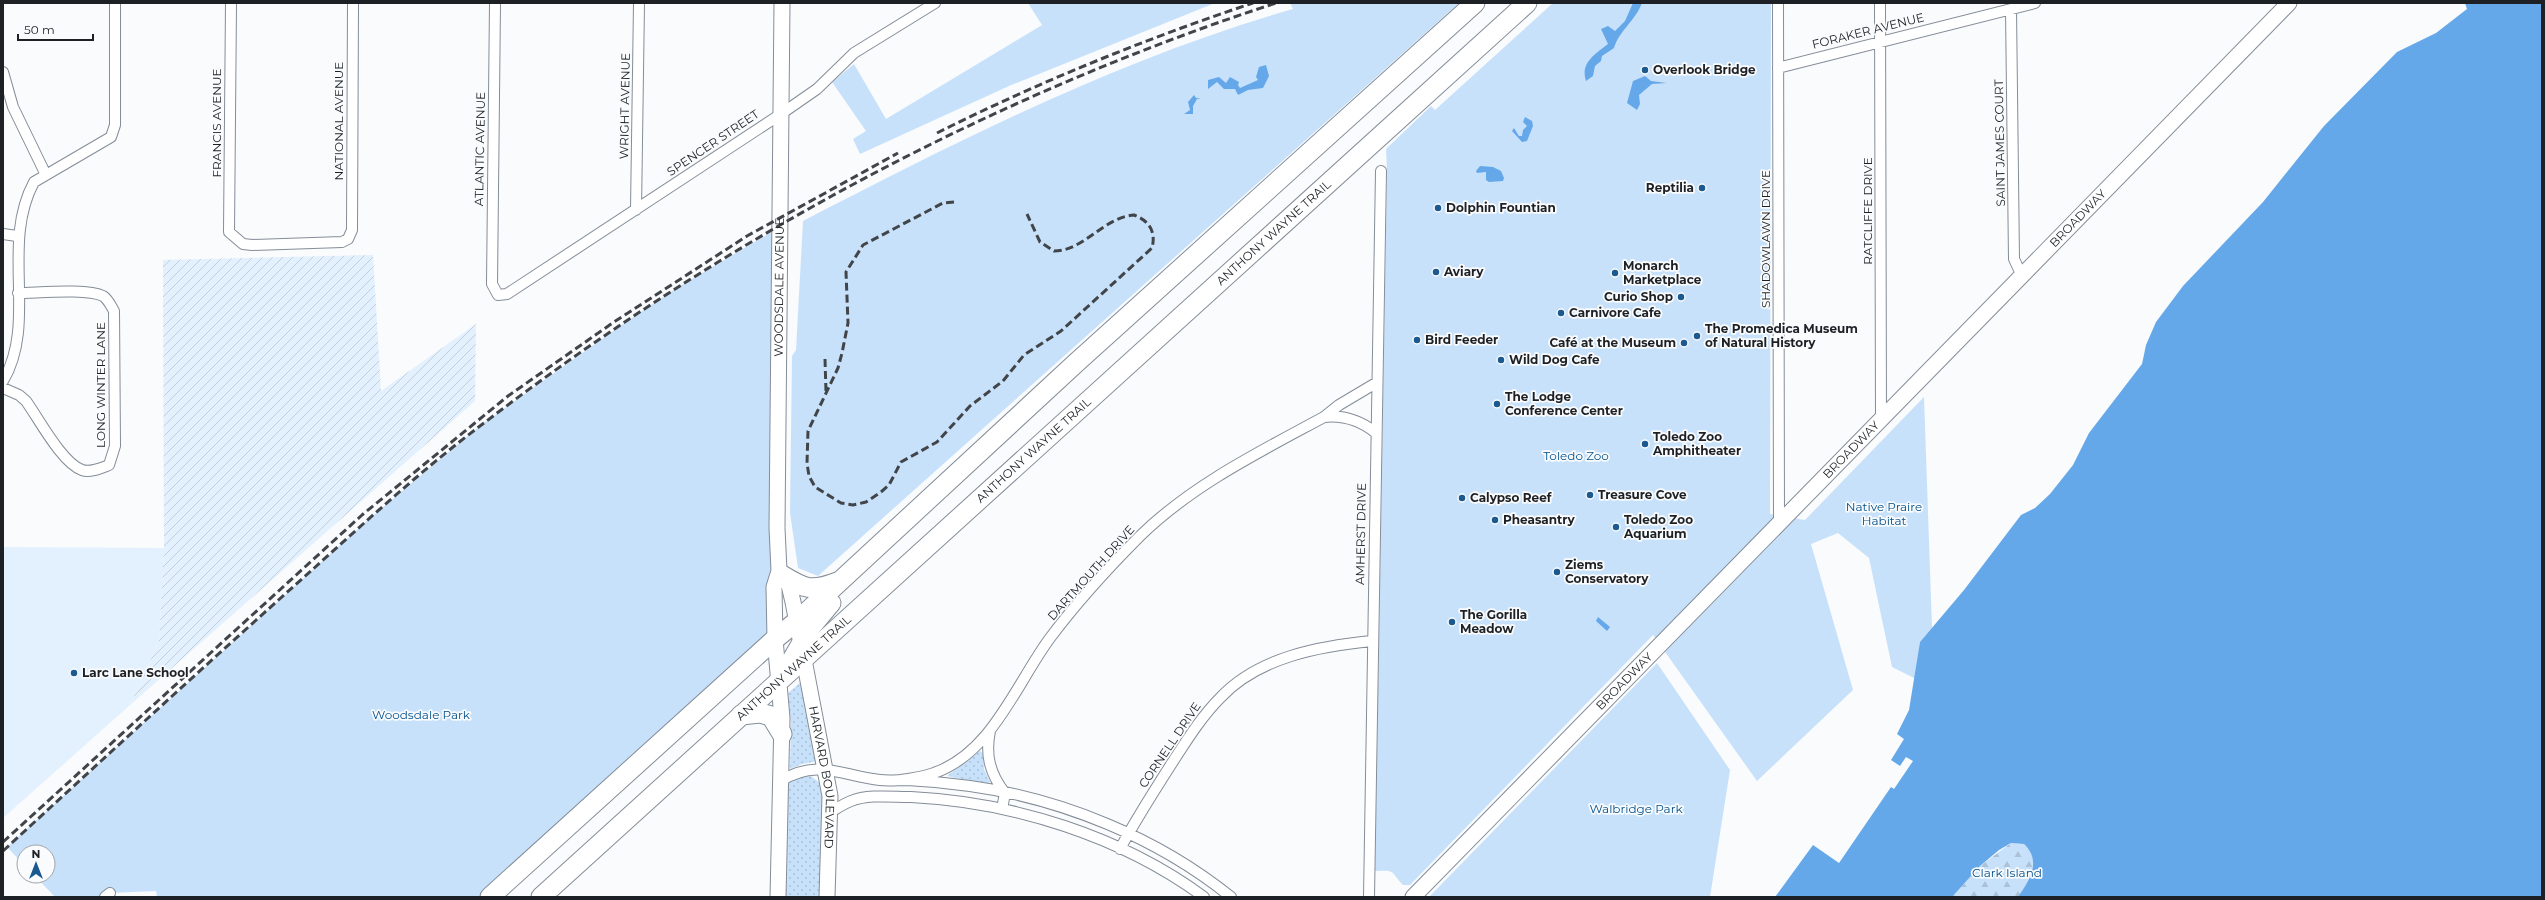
<svg xmlns="http://www.w3.org/2000/svg" width="2545" height="900" viewBox="0 0 2545 900" font-family="Montserrat,sans-serif">
	<defs>
		<pattern id="industrial-furrows" width="10" height="10" patternUnits="userSpaceOnUse"><rect width="10" height="10" fill="#e3f0fe"/><path d="M-1 1l2-2M0 10L10 0M9 11l2-2" fill="none" stroke="#c2ceda"/></pattern>
		<pattern id="grass-dots" width="8" height="8" patternUnits="userSpaceOnUse"><rect width="8" height="8" fill="#c8e1fb"/><path d="M2 2h.1M6 6h.1" fill="none" stroke="#abc1d7" stroke-width="1.8" stroke-linecap="round"/></pattern>
		<pattern id="forest-firs" width="22" height="20" patternUnits="userSpaceOnUse"><rect width="22" height="20" fill="#c8e1fb"/><path d="M5 1l3.5 6h-7zM16 11l3.5 6h-7z" fill="#abc1d7"/></pattern>
	</defs>
	<rect width="100%" height="100%" fill="#f9fbfd"/>
	<path fill="#e3f0fe" d="M3 547 164 548 159 641 130 705 3 818Z"/>
	<path fill="url(#industrial-furrows)" d="M373 255 381 391 476 324 475 401 130 705 159 641 164 548 163 260Z"/>
	<path fill="url(#grass-dots)" d="M801 682 818 761 802 764 790 769 791 723 788 693Z
		M980 751 983 753 984 769 990 782 985 784 947 776Z
		M810 775 822 785 824 794 821 897H782L785 789C792 779 797 776 810 775Z"/>
	<path fill="url(#forest-firs)" d="M2011 843 2024 844C2043 862 2031 880 2018 897H1952L1980 866Z"/>
	<path fill="#c8e1fb" d="M1028 3H1215L1009 86 860 154 853 139 866 131 832 82 854 64 886 119 1042 25Z
		M1290 3H1459L818 576 798 568 790 513 792 356 796 350 803 221C962 139 1121 58 1293 9Z
		M1553 3H1771L1770 514 1805 520 1924 397 1932 628 1920 642 1916 679 1892 667 1869 558 1838 533 1811 544 1853 690 1757 781 1653 635 1410 885H1403C1390 871 1396 870 1375 871L1387 170 1386 149 1431 106 1435 110Z
		M780 227 775 639 491 897H157L156 891 110 893 105 897H55L35 876H48V852H24V865L7 847 370 518 481 425 626 322 675 289Z
		M1657 663 1730 770 1710 897H1429Z"/>
	<path fill="#65a8e9" d="M1633 3H1642C1635 21 1619 31 1614 48L1602 56 1601 61 1595 66 1593 76 1586 81C1580 63 1595 54 1608 44L1601 29 1608 26 1615 31 1625 21Z
		M2465 3H2542V897H2018C2030 880 2042 861 2024 844L2011 843 1999 850 1980 866 1952 897H1775L1813 845 1839 863 1891 787 1894 789 1913 761 1906 757 1900 766 1891 760 1904 739 1897 734 1909 710 1920 642 1964 590 2021 515 2035 508 2050 494 2073 465 2089 433 2142 364 2146 345 2156 322 2183 286 2263 202 2324 126 2397 52 2436 33 2467 9Z
		M1266 65 1269 76 1263 88 1248 90 1238 95 1235 89H1224L1217 82 1208 89V80L1219 77 1226 83 1230 77 1239 82 1238 85 1240 88 1258 80 1256 77 1259 67Z
		M1645 76 1651 81 1667 83 1652 84 1639 95 1640 104 1637 110 1627 103 1633 81Z
		M1194 95 1196 98H1201L1197 99 1193 106V114H1184L1190 110 1188 102Z
		M1525 117 1532 121 1533 126 1527 141 1522 142 1512 131 1514 128 1519 136H1522L1523 130 1527 126 1523 122Z
		M1480 166 1493 167 1501 171 1504 178 1503 181 1489 182 1486 180V172L1477 173 1476 171Z
		M1598 617 1610 627 1607 631 1596 621Z"/>
	<g fill="none" stroke-linecap="round" stroke-linejoin="round">
		<g stroke="#848d98" stroke-width="12">
			<path id="street" d="M231 3 229 232 243 244 252 245 342 242 348 239 352 230 353 3
				M495 3 492 284 498 295 507 294 781 114 817 89 854 53 935 3
				M1778 3 1779 523
				M1880 3 1881 418
				M2011 9 2014 259 2022 276
				M1778 68 2035 3
				M3 72 13 107 46 175
				M636 210 639 3
				M3 234 17 236
				M3 381C38 322 0 245 34 182L111 137 115 125V3
				M3 388 19 395 26 401C39 419 62 463 82 470 90 473 101 468 109 465L115 446 114 311C111 306 108 299 103 296 87 288 37 293 18 293
				M1324 417C1344 415 1360 420 1376 433
				M990 731C985 755 990 774 1005 793L1002 809
				M901 780C912 778 924 777 934 773 992 753 1016 684 1050 638 1077 602 1108 568 1140 536 1192 485 1261 451 1324 417L1339 405 1376 383
				M781 781C817 758 843 776 880 780 889 781 898 780 907 780 928 781 949 783 970 786 1063 799 1158 838 1231 897
				M829 813C836 809 843 804 851 801 869 794 892 797 911 797 1013 802 1121 836 1204 897
				M1120 849C1136 819 1154 791 1172 763 1187 740 1201 717 1221 697 1259 657 1320 646 1372 641
				M105 897 110 893
				M1369 897 1381 171"/>
		</g>
		<g stroke="#848d98" stroke-width="17">
			<g id="secondary">
				<path id="s1" d="M781 574 789 585 793 602 830 796 827 897"/>
				<path id="s2" d="M778 897 782 718 775 639 774 587 779 571 777 528 782 3"/>
				<path id="s3" d="M1413 897 2289 3"/>
			</g>
		</g>
		<g stroke="#848d98" stroke-width="21">
			<g id="highway">
				<path d="M782 575C805 589 811 592 837 582"/>
				<path d="M790 663 811 627 831 603"/>
				<path d="M741 715 760 713 771 716 782 734"/>
				<path d="M490 897 775 639 797 621 1077 362 1475 3"/>
				<path id="s4" d="M541 897 1527 3"/>
			</g>
		</g>
		<use href="#street" stroke="#fff" stroke-width="10"/>
		<use href="#secondary" stroke="#fff" stroke-width="15"/>
		<use href="#highway" stroke="#fff" stroke-width="19"/>
		<path stroke="#414549" stroke-width="3" stroke-dasharray="8 4" stroke-linecap="butt" d="M937 133C1039 82 1145 39 1253 3
			M954 202 943 203 863 245 846 272 848 323 842 353 838 368 808 431 807 463 809 476 815 487 841 503 853 505 866 502 881 492 889 485 901 462 937 442 970 406 1003 381 1024 355 1061 331 1152 248C1156 232 1150 221 1134 215 1104 217 1084 251 1054 251L1040 242 1027 214
			M825 359 826 392
			M3 842 362 515 508 396 614 322 747 236 898 153
			M3 851C102 760 201 669 302 579 361 526 420 471 484 423 723 240 991 96 1276 3"/>
	</g>
	<g fill="#1b598f" stroke="#f9fbfd" stroke-width="1.5">
		<circle cx="1645" cy="70" r="4"/>
		<circle cx="1702" cy="188" r="4"/>
		<circle cx="1438" cy="208" r="4"/>
		<circle cx="1436" cy="272" r="4"/>
		<circle cx="1615" cy="273" r="4"/>
		<circle cx="1681" cy="297" r="4"/>
		<circle cx="1561" cy="313" r="4"/>
		<circle cx="1697" cy="336" r="4"/>
		<circle cx="1417" cy="340" r="4"/>
		<circle cx="1684" cy="343" r="4"/>
		<circle cx="1501" cy="360" r="4"/>
		<circle cx="1497" cy="404" r="4"/>
		<circle cx="1645" cy="444" r="4"/>
		<circle cx="1590" cy="495" r="4"/>
		<circle cx="1462" cy="498" r="4"/>
		<circle cx="1495" cy="520" r="4"/>
		<circle cx="1616" cy="527" r="4"/>
		<circle cx="1557" cy="572" r="4"/>
		<circle cx="1452" cy="622" r="4"/>
		<circle cx="74" cy="673" r="4"/>
	</g>
	<g text-anchor="middle" stroke-width="3.5" stroke-linejoin="round" paint-order="stroke">
		<g font-size="12" fill="#1d2125" stroke="#f9fbfd">
			<text transform="translate(1868 31) rotate(-14)" y="4">FORAKER AVENUE</text>
			<text transform="translate(625 106) rotate(-89)" y="4">WRIGHT AVENUE</text>
			<text transform="translate(339 121) rotate(-90)" y="4">NATIONAL AVENUE</text>
			<text transform="translate(217 123) rotate(-90)" y="4">FRANCIS AVENUE</text>
			<text transform="translate(713 143) rotate(-34)" y="4">SPENCER STREET</text>
			<text transform="translate(2000 143) rotate(-91)" y="4">SAINT JAMES COURT</text>
			<text transform="translate(480 149) rotate(-89)" y="4">ATLANTIC AVENUE</text>
			<text transform="translate(1868 211) rotate(-90)" y="4">RATCLIFFE DRIVE</text>
			<text dy="4" stroke="none"><textPath href="#s3" startOffset="950">BROADWAY</textPath></text>
			<text dy="4" stroke="none"><textPath href="#s4" startOffset="989">ANTHONY WAYNE TRAIL</textPath></text>
			<text transform="translate(1766 239) rotate(-90)" y="4">SHADOWLAWN DRIVE</text>
			<text dy="4" stroke="none"><textPath href="#s2" startOffset="611">WOODSDALE AVENUE</textPath></text>
			<text transform="translate(101 385) rotate(-90)" y="4">LONG WINTER LANE</text>
			<text dy="4" stroke="none"><textPath href="#s4" startOffset="665">ANTHONY WAYNE TRAIL</textPath></text>
			<text dy="4" stroke="none"><textPath href="#s3" startOffset="626">BROADWAY</textPath></text>
			<text transform="translate(1361 534) rotate(-89)" y="4">AMHERST DRIVE</text>
			<text transform="translate(1091 573) rotate(-48)" y="4">DARTMOUTH DRIVE</text>
			<text dy="4" stroke="none"><textPath href="#s4" startOffset="341">ANTHONY WAYNE TRAIL</textPath></text>
			<text dy="4" stroke="none"><textPath href="#s3" startOffset="302">BROADWAY</textPath></text>
			<text transform="translate(1170 745) rotate(-56)" y="4">CORNELL DRIVE</text>
			<text dy="4" stroke="none"><textPath href="#s1" startOffset="209">HARVARD BOULEVARD</textPath></text>
		</g>
		<g font-size="12" font-weight="bold" fill="#1d2125" stroke="#f9fbfd" text-anchor="start">
			<text x="1653" y="74">Overlook Bridge</text>
			<text x="1694" y="192" text-anchor="end">Reptilia</text>
			<text x="1446" y="212">Dolphin Fountian</text>
			<text x="1623" y="270">Monarch<tspan x="1623" dy="14">Marketplace</tspan></text>
			<text x="1444" y="276">Aviary</text>
			<text x="1673" y="301" text-anchor="end">Curio Shop</text>
			<text x="1569" y="317">Carnivore Cafe</text>
			<text x="1705" y="333">The Promedica Museum<tspan x="1705" dy="14">of Natural History</tspan></text>
			<text x="1425" y="344">Bird Feeder</text>
			<text x="1676" y="347" text-anchor="end">Café at the Museum</text>
			<text x="1509" y="364">Wild Dog Cafe</text>
			<text x="1505" y="401">The Lodge<tspan x="1505" dy="14">Conference Center</tspan></text>
			<text x="1653" y="441">Toledo Zoo<tspan x="1653" dy="14">Amphitheater</tspan></text>
			<text x="1598" y="499">Treasure Cove</text>
			<text x="1470" y="502">Calypso Reef</text>
			<text x="1503" y="524">Pheasantry</text>
			<text x="1624" y="524">Toledo Zoo<tspan x="1624" dy="14">Aquarium</tspan></text>
			<text x="1565" y="569">Ziems<tspan x="1565" dy="14">Conservatory</tspan></text>
			<text x="1460" y="619">The Gorilla<tspan x="1460" dy="14">Meadow</tspan></text>
			<text x="82" y="677">Larc Lane School</text>
		</g>
		<g font-size="12" fill="#00508b" stroke="#f9fbfd">
			<text x="1576" y="460">Toledo Zoo</text>
			<text x="1884" y="511">Native Praire<tspan x="1884" dy="14">Habitat</tspan></text>
			<text x="421" y="719">Woodsdale Park</text>
			<text x="1636" y="813">Walbridge Park</text>
			<text x="2007" y="877">Clark Island</text>
		</g>
	</g>
	<rect width="2545" height="900" fill="none" stroke="#1d2125" stroke-width="8"/>
	<g transform="translate(36 864)"><circle r="19" fill="#f9fbfd" stroke="#a1a4a7"/>
	<path d="M0-3L7 15L0 10L-7 15Z" fill="#1b598f"/>
	<text y="-6" font-size="11" font-weight="bold" text-anchor="middle" fill="#1d2125">N</text>
	</g>
	<path d="M18 34v6h75v-6" fill="none" stroke="#1d2125" stroke-width="2"/>
	<text x="24" y="34" font-size="12" fill="#1d2125" stroke="#f9fbfd" stroke-width="3" paint-order="stroke">50 m</text>
</svg>
